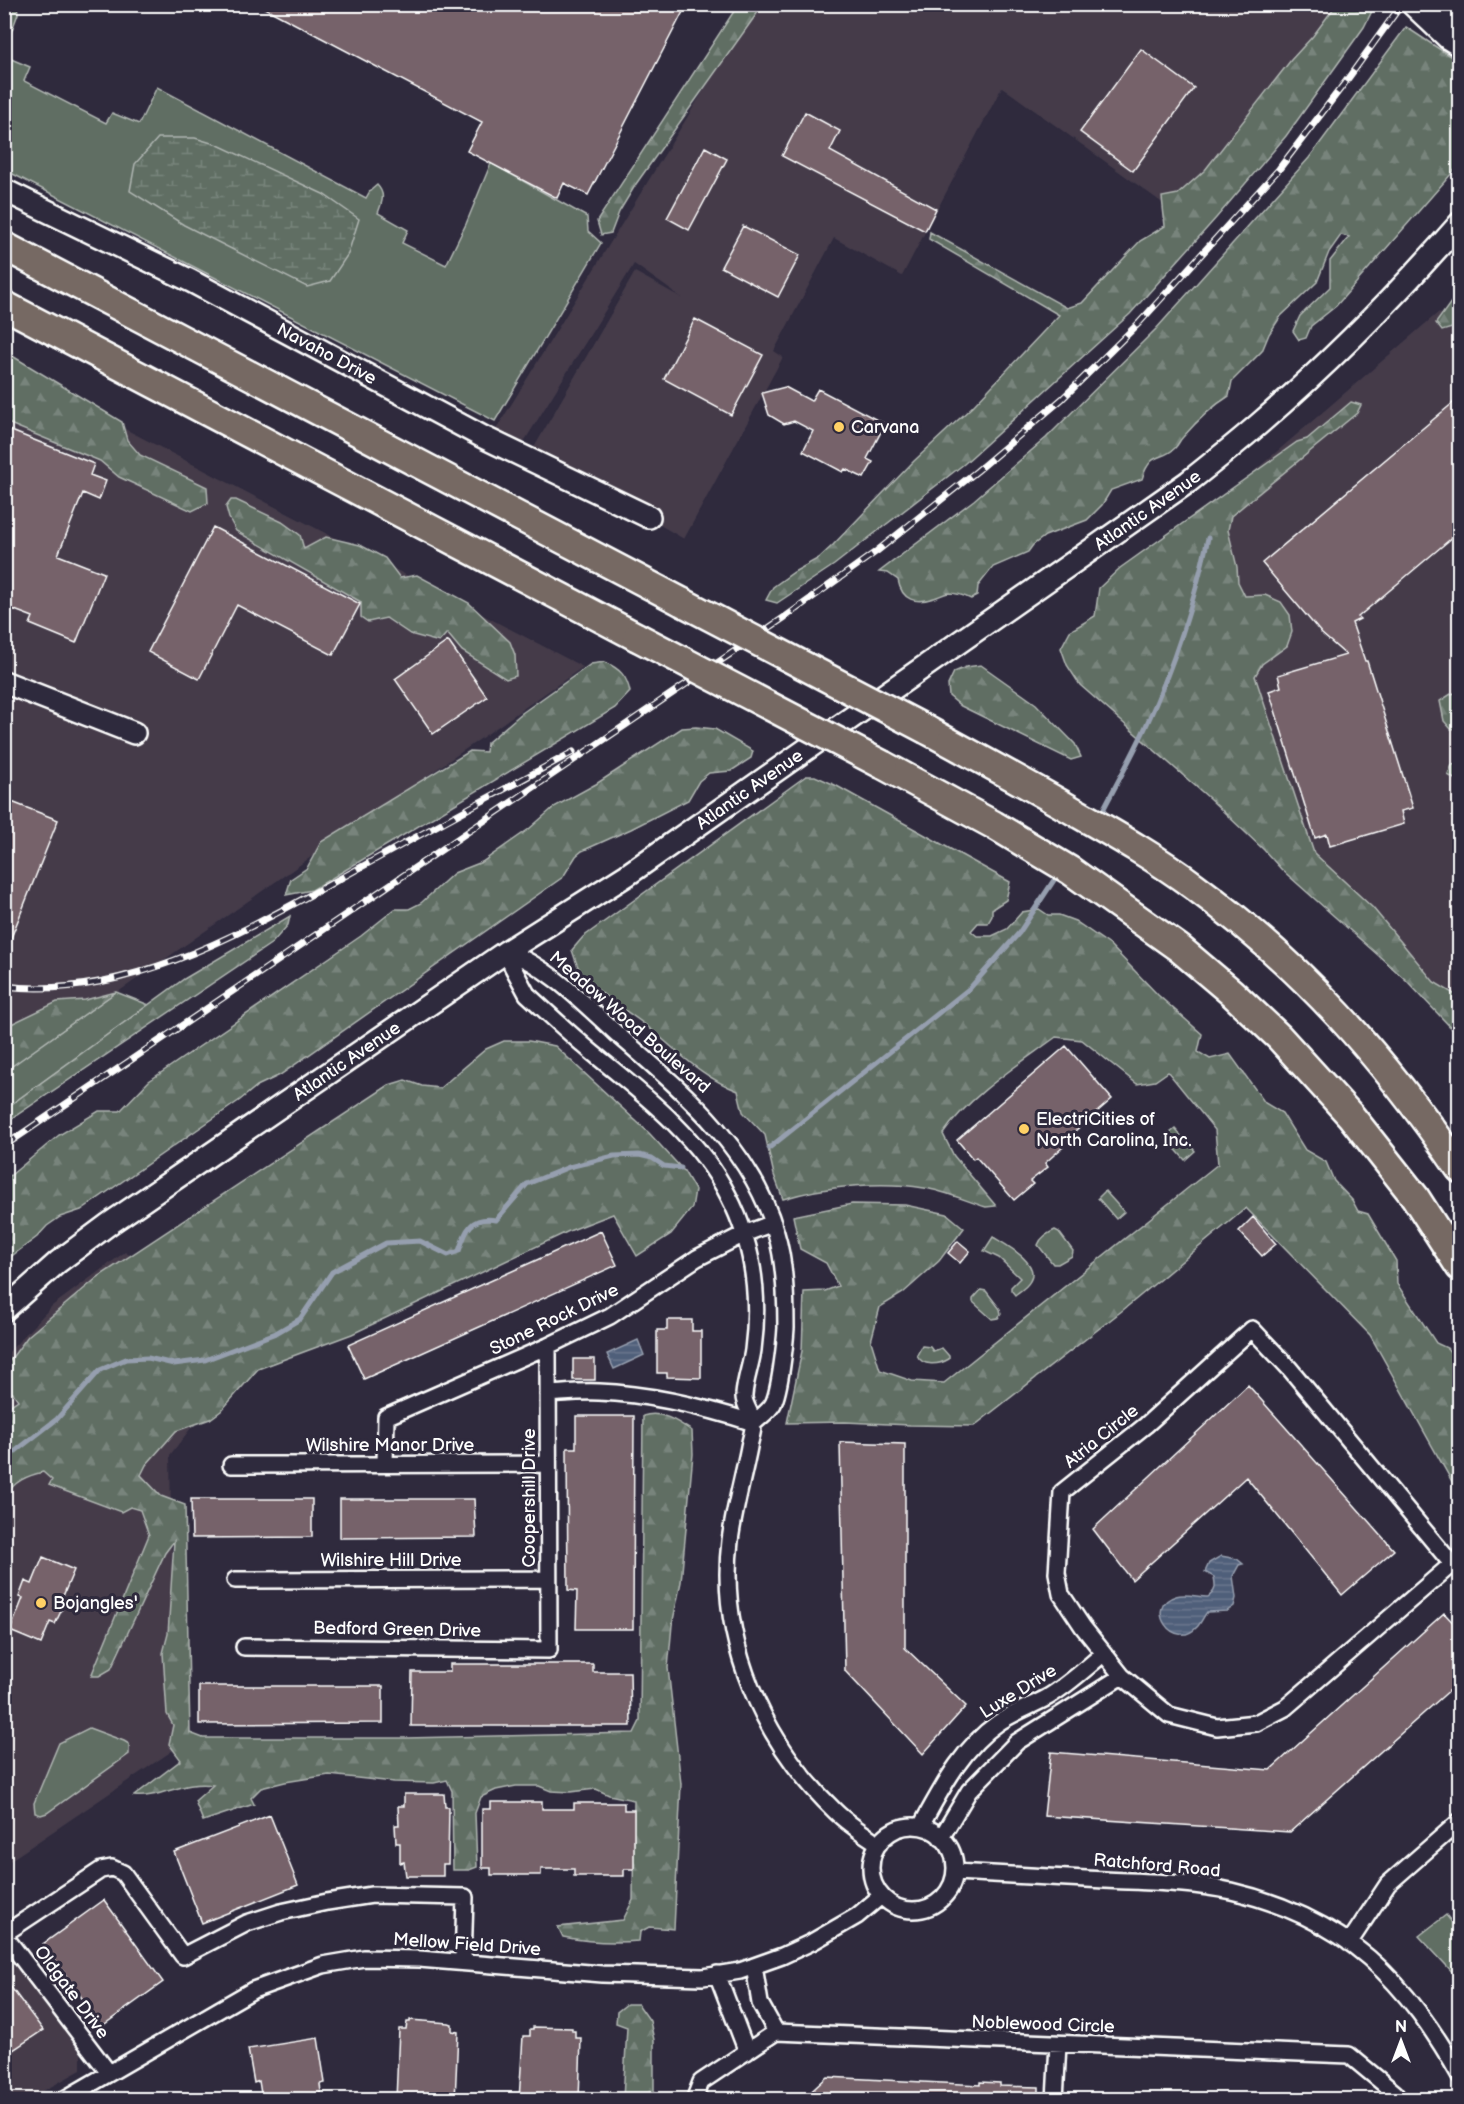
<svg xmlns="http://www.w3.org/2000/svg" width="1464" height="2104" viewBox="0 0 1464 2104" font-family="'Balsamiq Sans',sans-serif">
	<defs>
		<pattern id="forest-firs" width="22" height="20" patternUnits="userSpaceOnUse" patternTransform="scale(1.5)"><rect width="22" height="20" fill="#606e64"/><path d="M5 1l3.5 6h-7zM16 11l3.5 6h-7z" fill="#78847b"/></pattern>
		<pattern id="wetland-marsh" width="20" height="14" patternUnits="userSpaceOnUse" patternTransform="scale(1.5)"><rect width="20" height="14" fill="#606e64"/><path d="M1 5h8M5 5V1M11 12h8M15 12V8" fill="none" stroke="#78847b"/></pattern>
		<pattern id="water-rules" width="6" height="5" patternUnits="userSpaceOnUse" patternTransform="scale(1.5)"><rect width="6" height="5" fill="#505f7a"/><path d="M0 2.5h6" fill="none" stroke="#6a778e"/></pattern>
	</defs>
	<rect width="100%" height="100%" fill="#2f2a3d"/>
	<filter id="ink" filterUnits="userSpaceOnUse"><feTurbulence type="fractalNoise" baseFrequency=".0167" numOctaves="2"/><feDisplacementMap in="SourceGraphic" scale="12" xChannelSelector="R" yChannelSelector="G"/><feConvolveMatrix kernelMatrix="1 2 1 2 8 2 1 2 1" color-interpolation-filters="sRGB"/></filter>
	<g filter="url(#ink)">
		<path fill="#443b4a" d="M756 5H1344L1175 212 1002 87 902 276 834 238 774 351 783 357 684 539 532 451 635 272 682 298 634 264 522 445 495 431Z
			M1439 312 1459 331V1021L1317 891 1202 516Z
			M4 366 583 667 5 1071H4Z
			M125 1252 257 1343 170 1455 175 1749 5 1864V1356L52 1306Z
			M4 1949 81 2053V2070L29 2099H5Z"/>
		<path fill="#606e64" stroke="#b0b6b2" stroke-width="1.5" d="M5 4 17 5 18 14 5 48Z
			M4 56 30 67 24 81 106 123 112 113 139 124 157 87 366 198 370 191 377 185C386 194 382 202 378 213L408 230 402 243 446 265 466 224 491 163 587 217 588 231 601 243 495 421 5 170Z
			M116 992 149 1005 5 1109 4 1071Z
			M1175 1129 1195 1151 1185 1160 1165 1137Z
			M1105 1191 1124 1212 1116 1219 1098 1198Z
			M1055 1230 1059 1232 1073 1251 1072 1256 1058 1264H1053L1038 1245C1041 1237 1047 1234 1055 1230Z
			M993 1237C1006 1245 1041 1263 1030 1281 1027 1287 1020 1291 1015 1295L1011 1290V1287L1020 1278 999 1258 984 1251Z
			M981 1290 986 1291 1000 1309 1001 1314 998 1318 992 1319 973 1302V1299Z
			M922 1346 930 1347 933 1351 942 1348 949 1356V1359C939 1365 922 1367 917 1355Z
			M89 1728 124 1741 129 1744V1754L47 1813 41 1815 35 1813 34 1803 59 1743Z
			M1446 1915 1459 1931V1979L1419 1936Z"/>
		<path fill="url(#forest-firs)" stroke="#b0b6b2" stroke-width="1.5" d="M738 5H763L636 184 619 212 611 233 601 235 597 221Z
			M1336 5H1361L1372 11 1364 27 1286 136 1216 218 1130 314 964 464 834 565 777 603 766 600 773 587 794 572 819 558 833 545 914 461 973 406 1059 315 929 239 930 232 1067 308 1082 303 1140 241 1165 226 1162 197 1178 194 1205 170 1291 60 1313 36Z
			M1406 27 1459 62C1460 82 1457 99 1455 118L1459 120V165L1336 306 1311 326 1306 338 1299 340 1293 331 1300 316 1330 287V261L1349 237 1341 235 1329 252 1317 282 1281 316 1269 334 1262 351 1232 381 1229 396C1211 407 1197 421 1183 437 1180 440 1178 445 1175 448 1161 462 1151 450 1142 479L1111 490 1102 505 1087 520 1045 536 1033 545 1028 552 993 567 978 586 977 596 971 599C965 596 955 593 948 593 943 594 938 597 934 598 916 604 902 601 898 580L888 573 879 572 974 500 1046 438 1156 329 1309 158Z
			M1459 291V326L1442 331 1436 323Z
			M4 351 122 422 127 440 140 455 207 487 208 503 192 511 119 477 100 461 5 422Z
			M1351 402 1361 405 1357 413 1231 516 1228 530 1237 567 1238 582 1245 596 1265 595 1281 602 1290 615 1292 632 1287 646 1262 664 1255 676 1314 853 1373 908 1434 982 1459 997V1036L1406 980 1281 869 1264 850 1209 798 1080 685 1067 665 1061 648 1070 631 1095 616 1099 588 1120 568 1297 442 1307 439Z
			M231 500H236L282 522 300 535 304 549 326 537 360 545 385 558 400 578 417 575 469 603 510 642 515 655 516 676 506 679 462 651 447 633 439 642 410 634 386 618 368 622 361 617V602L236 531 229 518 226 507Z
			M605 662C620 669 627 676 630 692L615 708 312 890 286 895 291 879 307 868 321 842 470 751 486 752 487 743 522 713 591 664Z
			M981 665 1036 704 1075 744 1081 757 1071 760 961 706 949 696 948 685 954 672 966 667Z
			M1459 692V728L1451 729 1444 721 1440 701 1451 694Z
			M696 727 715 729 753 751 751 758 731 771 709 773 699 781 688 800 631 829 582 851 576 856 563 877 280 1075 257 1086 240 1100 81 1210 60 1217 47 1226 37 1237 5 1261V1180L59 1135 99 1111H120L149 1081 361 936 395 909H409L421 903 454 873 482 862 529 829 554 807 596 784 682 728Z
			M1459 763H1460L1459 789 1456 780 1448 775 1452 765Z
			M806 776H815L835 785 1010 882 1006 900 992 909V916L988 923H978L971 931 977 936H992L1007 929 1022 912 1039 909 1048 915H1059L1075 921 1110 945 1158 995 1202 1034 1198 1052 1210 1059 1230 1054 1265 1103 1282 1113 1305 1150 1326 1162 1334 1181 1352 1200 1358 1211 1368 1214 1396 1261 1397 1284 1436 1343 1447 1348 1459 1363V1494L1370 1335 1246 1208 1123 1310 974 1426 910 1425 845 1422 787 1423 802 1351 804 1292 825 1291 838 1286 826 1263 800 1249 793 1216 852 1204 905 1205 947 1214 964 1228 939 1261 903 1293 880 1307 871 1341 880 1370 912 1381 944 1383 1218 1164 1215 1130 1168 1072 1155 1081 1137 1084 1082 1040 1056 1037C1018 1065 970 1095 943 1134L954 1156 996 1206 986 1207C966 1201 945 1191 924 1188 881 1181 825 1186 783 1199L774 1175 765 1135 743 1112 738 1091C701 1077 678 1051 648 1027 629 1012 606 999 589 982 579 973 576 962 572 950L583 937Z
			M290 916 288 925 272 943 5 1123V1109L184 979Z
			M116 992 5 1071V1027L57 1002 85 1000Z
			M504 1041H529L555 1046 649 1133 684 1171 695 1190 692 1208 671 1234 637 1256 613 1214 569 1231 352 1334 258 1369 221 1411 210 1419 176 1431 146 1465 141 1475 161 1496 185 1505 190 1733 203 1738H406L634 1733 640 1721 643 1416C661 1410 677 1421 692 1431L693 1454 681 1582 672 1625 668 1668 681 1784 674 1929 649 1927 640 1932 639 1941C613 1943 588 1942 563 1937L558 1927 623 1920 633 1900 634 1800 609 1795 596 1789 570 1792 551 1791 539 1786H516L496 1790 481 1797 475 1813 477 1867 469 1870H453L452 1791 447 1780 434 1783 394 1782 329 1775 285 1782 261 1788 251 1798 254 1804 203 1821 195 1801 213 1785C183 1780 160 1799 134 1796L181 1760 169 1744 173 1725 167 1714 163 1653 168 1634 174 1541 165 1553 111 1669 99 1676H91L149 1535 140 1510 130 1507 121 1512 49 1485 52 1480 43 1472C26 1476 15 1481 5 1496V1409L18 1400 13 1393 5 1390V1367L28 1336 98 1277 389 1085 405 1080 422 1086 440 1088 486 1049Z
			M627 2004H638L650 2021 654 2040V2099H623L627 2027 616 2023 617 2012Z"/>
		<path fill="url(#wetland-marsh)" stroke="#b0b6b2" stroke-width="1.5" d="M158 138H195L218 145 323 194 359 219 348 254 330 281 307 287 184 225 130 191 135 164Z"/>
		<path fill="url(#water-rules)" stroke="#969faf" stroke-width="1.5" d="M638 1340 644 1355 614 1369 607 1354Z
			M1221 1556 1237 1559 1243 1564 1239 1565 1233 1576 1236 1598 1234 1606 1227 1611 1207 1612C1203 1617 1201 1623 1197 1627 1174 1652 1142 1606 1176 1596 1185 1593 1198 1597 1208 1597 1216 1591 1216 1587 1214 1577L1205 1572 1209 1563Z"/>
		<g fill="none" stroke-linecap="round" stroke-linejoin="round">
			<path stroke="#969faf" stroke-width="5" d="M1100 816C1115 786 1132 757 1146 726 1174 665 1194 603 1208 538
				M769 1148 970 988 1019 933 1060 871
				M4 1460 57 1419 100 1370 126 1359 148 1358 174 1364 205 1360 276 1333 300 1319 332 1272 386 1243 420 1241 448 1255 459 1251C466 1230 470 1216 496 1220L527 1184 569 1167 614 1156 639 1155 652 1158 664 1166 681 1168"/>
		</g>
		<path fill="#76626a" stroke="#fff" stroke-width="1.5" d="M257 4H687L588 195 564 183 557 198 467 151 482 122Z
			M1141 49 1194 88 1133 171 1080 132Z
			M805 112 840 131 830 151 936 209 925 231 782 156Z
			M705 147 727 159 689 230 667 218Z
			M743 226 800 255 778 297 721 267Z
			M695 319 763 355 731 415 664 379Z
			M785 387 811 401 818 389 885 424 867 459 873 462 864 478 845 469 843 472 803 451 813 431 794 421 784 424 769 415 762 393Z
			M1460 397V531L1358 617 1360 619 1352 623 1365 661H1367L1413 808 1401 811 1404 824 1330 846 1327 834 1315 838 1269 691 1281 687 1278 675 1346 655 1322 634 1262 563Z
			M4 428 94 464 90 475 106 481 99 500 83 493 58 555 104 573 76 643 30 624 33 617 4 606Z
			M213 527 360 604 333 655 237 605 199 679 148 652Z
			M448 641 487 697 433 734 395 679Z
			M4 799 58 820 5 953H4Z
			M1066 1046 1112 1099 1060 1144 1063 1147 1045 1163 1048 1167 1030 1181 1033 1184 1014 1200 976 1157 973 1159 957 1140Z
			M1253 1217 1276 1244 1262 1256 1239 1231Z
			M601 1231 617 1265 364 1379 348 1345Z
			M958 1241 970 1251 960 1263 948 1253Z
			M667 1320H692V1331H701V1378L667 1377V1373H657V1330H667Z
			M573 1359H595V1380H573Z
			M1248 1385 1394 1550 1342 1595 1246 1477 1132 1580 1093 1529Z
			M576 1416H634L633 1629H576L577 1591 568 1590 567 1448H576Z
			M840 1442 905 1444V1648L966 1706 923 1754 845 1671Z
			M191 1499H312V1537L192 1538Z
			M340 1499H474L476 1537 340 1538Z
			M43 1557 74 1570 58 1608 62 1609 55 1624 50 1622 41 1644 10 1631 23 1598 19 1597 25 1581 32 1584Z
			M1444 1613 1460 1630V1681L1290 1832 1044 1816 1051 1752 1270 1770Z
			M450 1664H593V1672H630L631 1726H411L412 1672H450Z
			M199 1686H383V1723L199 1724Z
			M404 1794H444L445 1807H449L448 1864H443V1876H406L404 1862 400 1863V1843H396L395 1825H399L398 1806H404Z
			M491 1802H542V1809H574V1803H624V1810H634V1869H624V1876H574V1869H541V1875H491V1868H482V1809H491Z
			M270 1815 298 1885 202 1923 174 1852Z
			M104 1900 163 1982 102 2026 43 1944Z
			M4 1978 43 2030 4 2056Z
			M410 2020 449 2023 452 2024V2031L458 2032 455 2100H396L399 2029H406L407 2022H410Z
			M533 2027 572 2028V2031H575V2038H581L579 2100H519L523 2036H530V2029H533Z
			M318 2038 325 2083 320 2084 322 2100H262L259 2081 254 2083 248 2049Z
			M827 2077 980 2085V2082L1000 2083V2086L1039 2087V2100H802Z"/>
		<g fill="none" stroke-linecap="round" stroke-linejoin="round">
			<g stroke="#fff" stroke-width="20">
				<path id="street" d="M507 951 512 966 527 994C549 1014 571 1035 594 1054 643 1094 699 1137 728 1195 753 1243 760 1297 753 1350 751 1365 745 1380 744 1395 743 1404 752 1413 753 1423 754 1430 750 1440 749 1447 743 1478 734 1509 730 1541 718 1641 763 1742 835 1811 848 1824 864 1834 879 1844
					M507 951C550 968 582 1002 616 1033 680 1089 752 1147 776 1233 785 1262 786 1297 786 1328 785 1344 780 1390 773 1404 769 1411 759 1418 754 1423
					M1252 1329 1290 1369 1452 1564 1285 1708 1256 1723 1217 1727 1169 1715 1122 1676 1083 1627 1061 1594 1057 1573 1062 1492 1146 1425Z
					M548 1394C565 1393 582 1391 599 1392 652 1394 704 1407 754 1423
					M385 1463 386 1417 548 1346 610 1316 697 1258 744 1234 773 1223
					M231 1465 548 1464
					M235 1580 548 1579
					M244 1647 549 1650 548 1346
					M921 1826C942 1788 962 1748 998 1723 1014 1712 1032 1706 1048 1697 1068 1685 1085 1669 1103 1654
					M871 1868a42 42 0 1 1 84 0a42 42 0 1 1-84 0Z
					M941 1838 969 1791 1017 1742 1122 1676
					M955 1872C1005 1875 1055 1877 1105 1880 1147 1882 1190 1882 1231 1891 1280 1902 1331 1925 1369 1958 1407 1991 1435 2032 1460 2076
					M4 1934 101 1870 112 1868 123 1873 183 1956 247 1923 281 1912 327 1902 372 1895 465 1897 463 1962
					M4 1935 109 2073
					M1349 1943 1388 1884 1460 1821
					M754 1966 760 2003 776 2032
					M717 1974 747 2052
					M63 2100 253 1990 323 1965 364 1958 419 1959 602 1974 703 1977 740 1971 782 1956 812 1942 857 1916 881 1896
					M694 2100 701 2082 776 2032 1349 2055 1395 2093 1399 2100
					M1055 2100 1058 2044"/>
			</g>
			<g stroke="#fff" stroke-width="26">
				<g id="secondary">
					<path d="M1412 4 1449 39 1460 46"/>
					<path d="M1422 4 1460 19"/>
					<path id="s1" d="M4 190 191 281 483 437 649 517"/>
					<path d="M4 682 134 733"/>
					<path id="s2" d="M4 1310 58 1262 109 1224 507 951 627 875 1188 482C1212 463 1236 444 1259 424 1331 362 1397 295 1460 223"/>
				</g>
			</g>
			<g stroke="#fff" stroke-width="32">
				<path id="highway" d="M4 246 682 602
					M4 305 637 637
					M927 730C975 756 1023 782 1070 809 1112 833 1155 857 1194 886 1303 966 1383 1057 1460 1169
					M883 765 994 825 1071 871 1179 948 1231 992 1279 1037 1351 1116 1415 1197 1460 1267"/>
			</g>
			<use href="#street" stroke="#2f2a3d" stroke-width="15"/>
			<use href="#secondary" stroke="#2f2a3d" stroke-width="21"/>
			<use href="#highway" stroke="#766964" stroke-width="27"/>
			<g stroke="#fff" stroke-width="7">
				<path id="rail" d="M4 986C132 1002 258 923 365 865 434 827 504 789 573 752
					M4 1146 785 617 877 551 977 471 1062 399 1139 323 1279 169 1344 84 1402 4"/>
			</g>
			<use href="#rail" stroke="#2f2a3d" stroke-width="4.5" stroke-dasharray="14" stroke-linecap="butt"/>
			<g stroke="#fff" stroke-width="32" stroke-linecap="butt">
				<path id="highway-bridge" d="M682 602 927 730
					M637 637 883 765"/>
			</g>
			<use href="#highway-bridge" stroke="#766964" stroke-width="27"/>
		</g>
	</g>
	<g fill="#ffd166" stroke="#2f2a3d" stroke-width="2">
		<circle cx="839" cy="427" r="6"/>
		<circle cx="1024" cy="1129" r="6"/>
		<circle cx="41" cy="1603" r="6"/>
	</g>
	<g text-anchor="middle" stroke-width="6" stroke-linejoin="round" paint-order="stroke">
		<g font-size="18" fill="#fff" stroke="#2f2a3d">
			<text dy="6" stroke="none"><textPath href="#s1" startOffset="362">Navaho Drive</textPath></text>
			<text dy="6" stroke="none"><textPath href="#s2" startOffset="1396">Atlantic Avenue</textPath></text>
			<text dy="6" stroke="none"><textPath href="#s2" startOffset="910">Atlantic Avenue</textPath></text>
			<text transform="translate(630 1022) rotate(41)" y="6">Meadow Wood Boulevard</text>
			<text dy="6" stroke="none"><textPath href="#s2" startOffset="424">Atlantic Avenue</textPath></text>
			<text transform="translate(554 1319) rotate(-26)" y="6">Stone Rock Drive</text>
			<text transform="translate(1101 1436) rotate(-39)" y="6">Atria Circle</text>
			<text x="390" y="1451">Wilshire Manor Drive</text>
			<text transform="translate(529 1498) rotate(-90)" y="6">Coopershill Drive</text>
			<text x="391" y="1566">Wilshire Hill Drive</text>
			<text transform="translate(397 1629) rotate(1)" y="6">Bedford Green Drive</text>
			<text transform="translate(1018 1691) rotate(-32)" y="6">Luxe Drive</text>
			<text transform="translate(1157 1865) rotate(5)" y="6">Ratchford Road</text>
			<text transform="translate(467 1944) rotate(4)" y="6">Mellow Field Drive</text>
			<text transform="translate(72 1992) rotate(53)" y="6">Oldgate Drive</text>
			<text transform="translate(1043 2024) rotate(2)" y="6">Noblewood Circle</text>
		</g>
		<g font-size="18" fill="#fff" stroke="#2f2a3d" text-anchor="start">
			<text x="851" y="433">Carvana</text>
			<text x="1036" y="1125">ElectriCities of<tspan x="1036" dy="21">North Carolina, Inc.</tspan></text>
			<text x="53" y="1609">Bojangles'</text>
		</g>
	</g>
	<rect width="1464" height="2104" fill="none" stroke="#2f2a3d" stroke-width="24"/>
	<rect x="12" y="12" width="1440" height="2080" fill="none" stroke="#fff" stroke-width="2" filter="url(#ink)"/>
	<g transform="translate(1401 2041)" stroke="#2f2a3d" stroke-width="4.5" paint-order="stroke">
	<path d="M0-4.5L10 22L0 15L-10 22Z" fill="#ffffff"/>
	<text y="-9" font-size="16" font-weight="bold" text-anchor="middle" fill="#ffffff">N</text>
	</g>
</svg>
